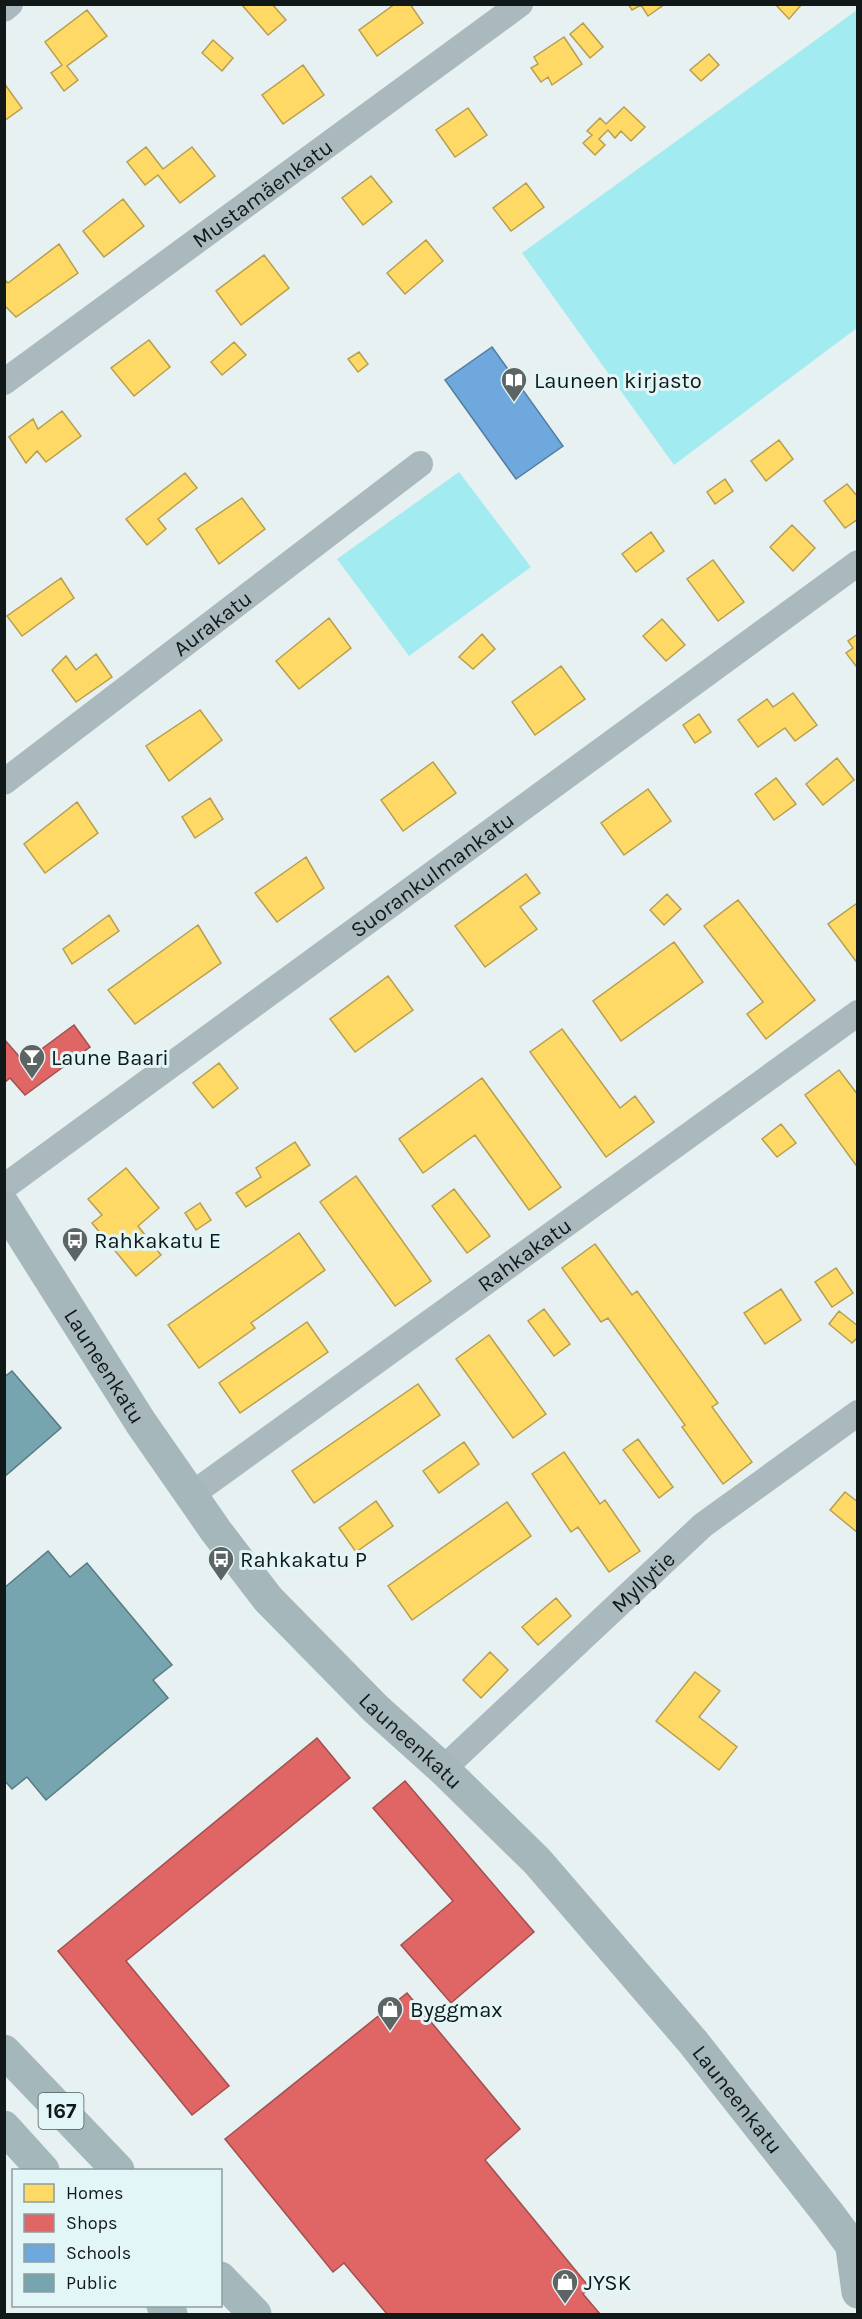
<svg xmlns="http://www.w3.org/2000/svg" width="862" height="2319" viewBox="0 0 862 2319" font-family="Karla,sans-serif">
	<rect width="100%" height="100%" fill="#e7f1f2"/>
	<path fill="#a2ebf0" d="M857 10V328L674 465 522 253Z
		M459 472 531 567 409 656 337 559Z"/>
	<path fill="#ffd966" stroke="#b89f4f" stroke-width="1.5" d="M272 4 286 20 268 35 242 5Z
		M395 4H410L423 23 377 56 359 30Z
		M628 4H665L648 16 641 5 632 10Z
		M775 4H802L789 19Z
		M87 10 107 36 67 66 78 80 64 91 51 73 62 65 45 42Z
		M583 23 603 47 590 58 570 34Z
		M564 37 582 64 552 85 548 77 541 82 531 68 538 64 534 57Z
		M213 40 233 58 222 71 202 53Z
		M709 54 719 65 701 81 690 70Z
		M303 65 324 95 283 124 262 95Z
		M4 83 22 108 4 121Z
		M624 107 645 127 631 141 621 131 615 138 608 130 599 139 605 145 595 155 583 143 592 135 587 131 600 118 606 124Z
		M468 108 487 135 455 157 436 130Z
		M146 147 163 169 192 147 215 176 180 203 158 175 145 185 127 162Z
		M371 176 392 202 363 225 342 198Z
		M526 183 544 207 511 231 493 208Z
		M123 199 144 226 104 257 83 231Z
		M426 240 443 261 405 294 387 273Z
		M59 244 78 273 16 317 4 305V279L8 283Z
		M264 255 289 288 241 325 216 291Z
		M149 340 170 367 134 396 111 368Z
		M234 342 246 355 222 375 211 362Z
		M359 352 368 364 358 372 348 359Z
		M62 411 81 436 46 462 37 451 26 463 9 437 33 419 38 429Z
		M779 440 793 459 766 481 751 461Z
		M185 473 197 488 158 519 166 529 147 545 126 519Z
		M725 479 733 491 715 504 707 492Z
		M847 484 858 497V519L845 528 824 501Z
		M242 498 265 529 219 564 196 529Z
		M792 525 815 548 793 571 770 547Z
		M651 532 664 551 636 572 622 554Z
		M713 560 744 602 718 621 687 579Z
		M61 578 74 598 22 636 7 616Z
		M329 618 351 648 299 689 276 661Z
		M662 619 685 645 666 661 643 636Z
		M482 634 495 649 473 669 459 657Z
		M858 634V665L856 666 846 653 853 648 848 641Z
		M96 654 112 677 76 702 52 670 66 656 76 670Z
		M561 666 585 699 535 735 512 702Z
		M793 693 817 725 795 741 785 728 758 747 738 720 767 699 773 707Z
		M200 710 222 740 169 781 146 746Z
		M699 714 711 732 695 743 683 725Z
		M837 758 854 780 823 805 806 784Z
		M433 762 456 793 403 831 381 800Z
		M776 778 796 804 774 820 755 794Z
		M648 789 671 821 624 855 601 823Z
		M210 798 223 819 195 838 182 817Z
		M77 802 98 833 45 873 24 844Z
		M306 857 324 888 277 922 255 893Z
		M526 874 540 893 520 907 537 929 485 967 455 926Z
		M667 894 681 909 664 925 650 910Z
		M738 900 815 1000 766 1039 747 1014 763 1002 704 926Z
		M856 904 858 906V964L828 924Z
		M109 915 119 931 72 964 63 949Z
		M198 925 221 963 135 1024 108 990Z
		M674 942 703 982 621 1041 593 1001Z
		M388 976 413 1010 355 1052 330 1019Z
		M562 1029 620 1108 635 1096 654 1122 606 1157 530 1052Z
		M219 1063 238 1088 213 1108 193 1083Z
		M839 1070 858 1095V1168L805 1095Z
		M482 1078 561 1187 529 1210 475 1135 423 1173 399 1139Z
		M781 1124 796 1143 777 1157 762 1139Z
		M295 1142 310 1165 246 1207 236 1193 261 1177 256 1168Z
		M126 1168 159 1208 138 1226 161 1255 136 1276 92 1223 102 1215 88 1199Z
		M356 1176 431 1281 395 1306 320 1202Z
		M454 1189 490 1236 467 1253 432 1206Z
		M200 1203 211 1220 196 1230 185 1213Z
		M299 1233 325 1270 251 1323 255 1328 199 1368 168 1325Z
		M595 1244 632 1295 637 1291 718 1403 712 1407 752 1462 723 1484 682 1427 685 1425 608 1318 601 1322 562 1268Z
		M836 1268 853 1293 832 1307 815 1282Z
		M781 1289 801 1320 765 1344 744 1313Z
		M544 1309 570 1344 554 1356 528 1321Z
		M839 1311 858 1326V1337L852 1343 829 1324Z
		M307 1322 328 1352 240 1413 219 1383Z
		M489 1335 546 1414 513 1438 456 1359Z
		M418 1384 440 1415 314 1503 292 1471Z
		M638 1439 673 1487 659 1498 623 1450Z
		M464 1442 479 1464 439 1493 423 1471Z
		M564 1452 600 1504 605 1500 640 1551 609 1572 578 1527 571 1532 532 1474Z
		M845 1492 858 1502V1533L830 1510Z
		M376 1501 393 1526 356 1552 339 1528Z
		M507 1502 531 1536 412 1620 388 1586Z
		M556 1598 571 1616 538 1645 522 1627Z
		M490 1652 508 1670 481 1698 463 1680Z
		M695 1672 720 1691 699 1717 737 1747 719 1770 656 1721Z"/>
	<path fill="#e06666" stroke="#a24f4f" stroke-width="1.5" d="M74 1025 90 1047 25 1095 10 1078 4 1083V1039L24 1062Z
		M317 1738 350 1778 126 1961 229 2086 192 2115 58 1951Z
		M405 1781 534 1932 451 2003 401 1945 453 1901 373 1808Z
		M407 1993 520 2129 485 2160 590 2288 583 2294 600 2314H387L344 2263 333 2272 225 2139Z"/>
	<path fill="#6fa8dc" stroke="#537da1" stroke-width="1.5" d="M492 347 563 446 516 479 445 380Z"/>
	<path fill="#76a5af" stroke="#587b82" stroke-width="1.5" d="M12 1371 61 1428 4 1477V1377Z
		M48 1551 70 1577 87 1563 172 1665 153 1680 168 1698 46 1800 27 1777 12 1789 4 1780V1588Z"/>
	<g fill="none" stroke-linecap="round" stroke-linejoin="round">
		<g stroke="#aab9bd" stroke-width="26">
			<path d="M4 9 10 4"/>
			<path id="s1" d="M4 382 520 4"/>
			<path id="s2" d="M4 782 420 464"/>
			<path id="s3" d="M4 1187 858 563"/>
			<path id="s4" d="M191 1495 858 1013"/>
			<path id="s5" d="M443 1769 703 1525 858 1413"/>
		</g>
		<g stroke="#a6b7bc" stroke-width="33">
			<path id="s6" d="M4 1206 141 1423 216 1531 268 1599 376 1709 443 1769 537 1861 693 2042 830 2216 858 2254"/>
			<path d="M852 2248 858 2292"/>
		</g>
		<path stroke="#a4b8bc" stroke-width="33" d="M4 2051 118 2170
			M4 2127 43 2170
			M220 2278 255 2314
			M163 2306 171 2314"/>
	</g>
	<defs>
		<g id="library-pin" transform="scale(1.35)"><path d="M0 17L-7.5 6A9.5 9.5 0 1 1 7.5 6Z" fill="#5c6464" stroke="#e2f5f7"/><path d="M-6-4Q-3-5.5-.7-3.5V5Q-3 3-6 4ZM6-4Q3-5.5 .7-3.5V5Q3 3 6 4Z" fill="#fff"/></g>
		<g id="bar-pin" transform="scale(1.35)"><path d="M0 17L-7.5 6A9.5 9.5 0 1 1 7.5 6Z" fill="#5c6464" stroke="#e2f5f7"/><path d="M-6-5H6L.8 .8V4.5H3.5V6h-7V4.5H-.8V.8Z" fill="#fff"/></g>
		<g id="bus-pin" transform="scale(1.35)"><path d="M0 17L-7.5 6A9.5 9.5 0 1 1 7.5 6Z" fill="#5c6464" stroke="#e2f5f7"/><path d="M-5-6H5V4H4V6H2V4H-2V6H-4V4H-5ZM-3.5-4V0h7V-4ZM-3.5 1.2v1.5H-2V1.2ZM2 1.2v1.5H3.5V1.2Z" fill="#fff"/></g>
		<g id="shop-pin" transform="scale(1.35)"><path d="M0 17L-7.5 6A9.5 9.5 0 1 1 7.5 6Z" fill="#5c6464" stroke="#e2f5f7"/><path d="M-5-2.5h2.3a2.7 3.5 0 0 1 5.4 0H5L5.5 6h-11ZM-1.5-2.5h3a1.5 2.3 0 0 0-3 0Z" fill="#fff"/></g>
	</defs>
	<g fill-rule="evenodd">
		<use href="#library-pin" x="514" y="380"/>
		<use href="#bar-pin" x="32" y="1057"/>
		<use href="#bus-pin" x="75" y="1240"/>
		<use href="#bus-pin" x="221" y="1559"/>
		<use href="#shop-pin" x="390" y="2009"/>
		<use href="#shop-pin" x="565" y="2282"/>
	</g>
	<g text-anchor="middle" stroke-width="6" stroke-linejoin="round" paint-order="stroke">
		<rect fill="#e2f5f7" stroke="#505a5b" stroke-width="1.5" x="38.5" y="2093" width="45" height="36" rx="4.5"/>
		<g font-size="21" font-weight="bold" fill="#111818">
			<text x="61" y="2118">167</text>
		</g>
		<g font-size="22" fill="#111818" stroke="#e2f5f7">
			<text dy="8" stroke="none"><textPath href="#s1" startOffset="320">Mustamäenkatu</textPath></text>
			<text dy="8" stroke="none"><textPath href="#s2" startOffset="262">Aurakatu</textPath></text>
			<text dy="8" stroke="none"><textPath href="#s3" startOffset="530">Suorankulmankatu</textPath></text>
			<text dy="8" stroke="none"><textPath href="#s4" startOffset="411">Rahkakatu</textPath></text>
			<text dy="8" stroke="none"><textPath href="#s6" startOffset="189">Launeenkatu</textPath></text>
			<text dy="8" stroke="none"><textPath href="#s5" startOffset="274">Myllytie</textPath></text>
			<text dy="8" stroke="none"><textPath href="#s6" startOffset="675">Launeenkatu</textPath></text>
			<text dy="8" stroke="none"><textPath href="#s6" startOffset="1161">Launeenkatu</textPath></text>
		</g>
		<g font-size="22" fill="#111818" stroke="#e2f5f7" text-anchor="start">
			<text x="534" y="388">Launeen kirjasto</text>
			<text x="51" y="1065">Laune Baari</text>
			<text x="94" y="1248">Rahkakatu E</text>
			<text x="240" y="1567">Rahkakatu P</text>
			<text x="410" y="2017">Byggmax</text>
			<text x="584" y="2290">JYSK</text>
		</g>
	</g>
	<rect width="862" height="2319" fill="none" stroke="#111818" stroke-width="12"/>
	<rect x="12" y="2169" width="210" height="138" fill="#e2f5f7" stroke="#8e9d9e" stroke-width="1.5"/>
	<rect x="24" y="2184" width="30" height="18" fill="#ffd966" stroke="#8e9d9e" stroke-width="1.5"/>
	<text x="66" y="2199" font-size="18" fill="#111818">Homes</text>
	<rect x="24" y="2214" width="30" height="18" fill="#e06666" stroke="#8e9d9e" stroke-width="1.5"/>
	<text x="66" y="2229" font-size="18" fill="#111818">Shops</text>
	<rect x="24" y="2244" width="30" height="18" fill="#6fa8dc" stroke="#8e9d9e" stroke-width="1.5"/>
	<text x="66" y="2259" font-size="18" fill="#111818">Schools</text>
	<rect x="24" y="2274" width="30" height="18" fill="#76a5af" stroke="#8e9d9e" stroke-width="1.5"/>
	<text x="66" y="2289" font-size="18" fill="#111818">Public</text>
</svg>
